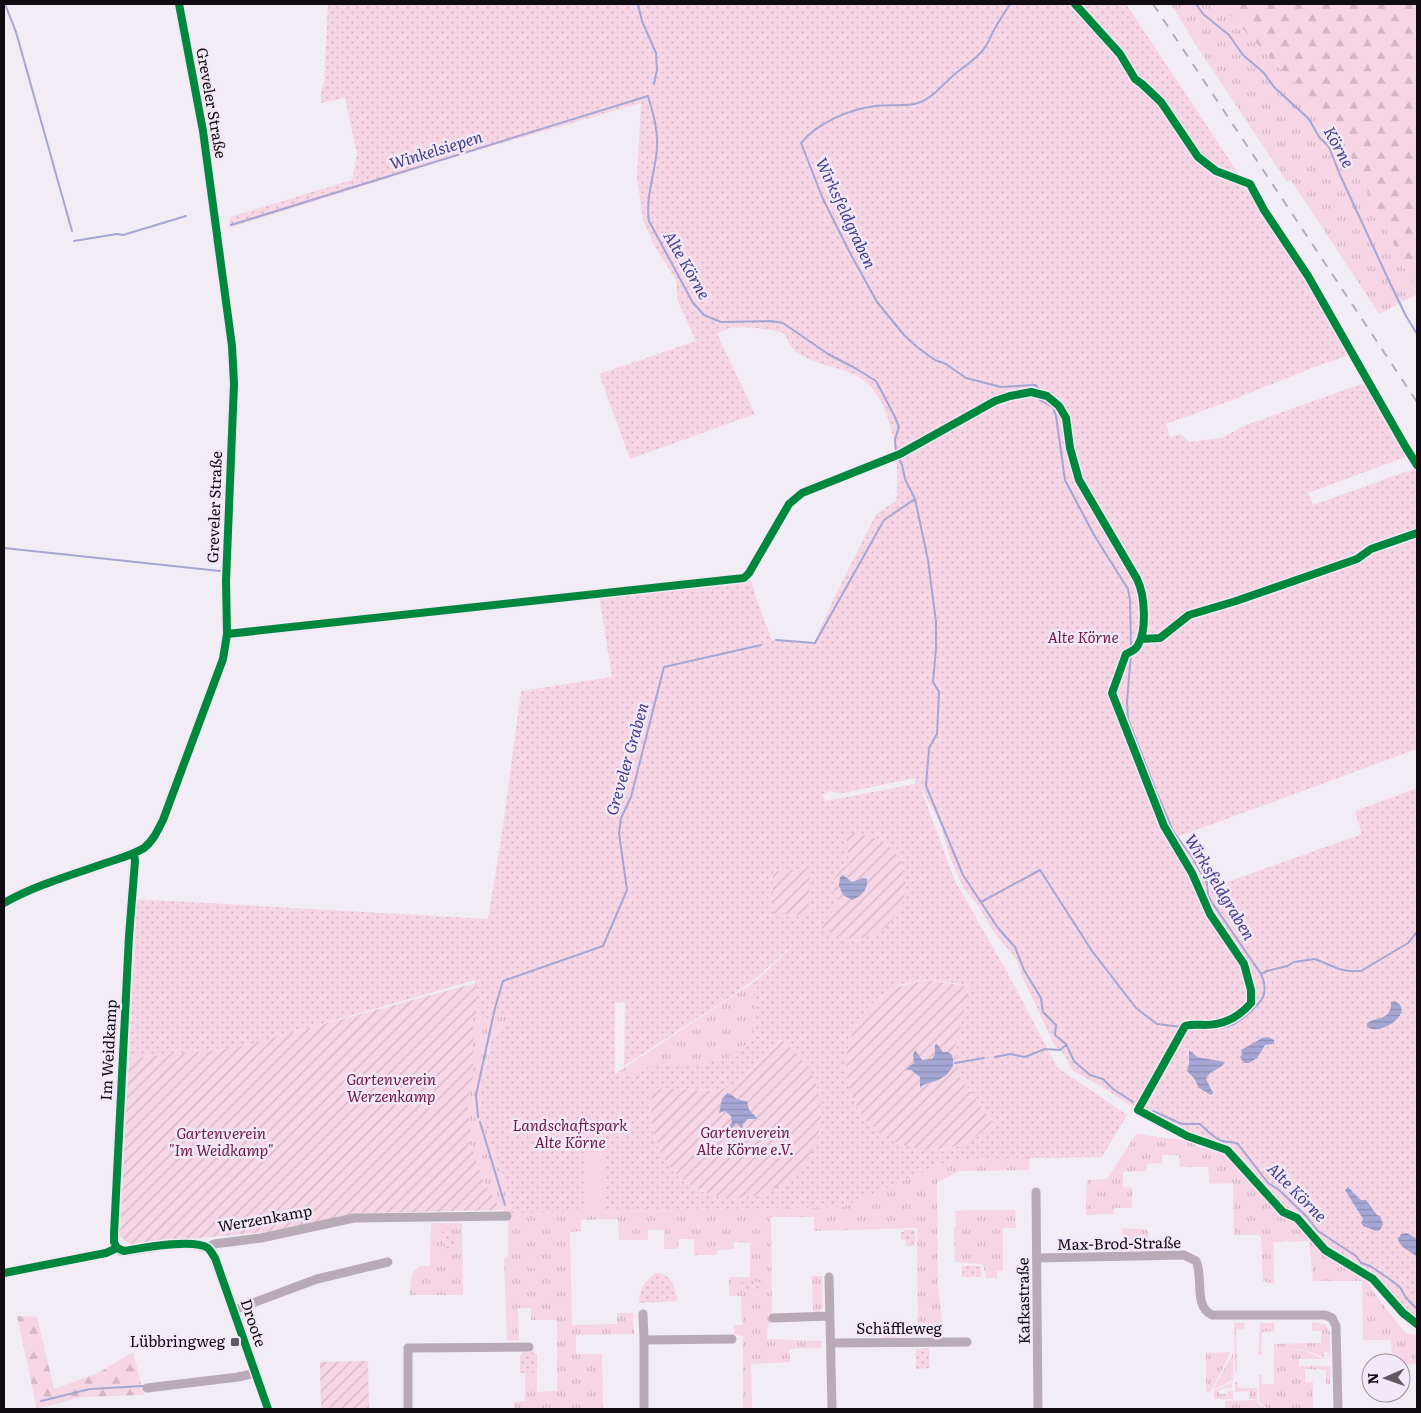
<svg xmlns="http://www.w3.org/2000/svg" width="1421" height="1413" viewBox="0 0 1421 1413" font-family="Literata,serif">
	<defs>
		<pattern id="grass-tufts" width="24" height="20" patternUnits="userSpaceOnUse" patternTransform="scale(1.25)"><rect width="24" height="20" fill="#f6d5e4"/><path d="M3 7l-1-3M5 7V3M7 7l1-3M15 17l-1-3M17 17v-4M19 17l1-3" fill="none" stroke="#d2b6c3"/></pattern>
		<pattern id="forest-firs" width="22" height="20" patternUnits="userSpaceOnUse" patternTransform="scale(1.25)"><rect width="22" height="20" fill="#f6d5e4"/><path d="M5 1l3.5 6h-7zM16 11l3.5 6h-7z" fill="#d2b6c3"/></pattern>
		<pattern id="park-dots" width="8" height="8" patternUnits="userSpaceOnUse" patternTransform="scale(1.25)"><rect width="8" height="8" fill="#f6d5e4"/><path d="M2 2h.1M6 6h.1" fill="none" stroke="#d2b6c3" stroke-width="1.8" stroke-linecap="round"/></pattern>
		<pattern id="garden-furrows" width="10" height="10" patternUnits="userSpaceOnUse" patternTransform="scale(1.25)"><rect width="10" height="10" fill="#f6d5e4"/><path d="M-1 1l2-2M0 10L10 0M9 11l2-2" fill="none" stroke="#d2b6c3"/></pattern>
		<pattern id="water-rules" width="6" height="5" patternUnits="userSpaceOnUse" patternTransform="scale(1.25)"><rect width="6" height="5" fill="#a5a6d3"/><path d="M0 2.5h6" fill="none" stroke="#8d8eb4"/></pattern>
	</defs>
	<rect width="100%" height="100%" fill="#f2ecf4"/>
	<path fill="url(#grass-tufts)" d="M1171 4H1219L1289 77 1344 142 1417 294 1379 314 1291 180 1287 182 1194 42Z
		M757 980 753 1040 727 1058 698 1064 661 1063 632 1075 615 1074Z
		M476 983 511 1013 490 1041 480 1095 483 1120 506 1184 511 1213 843 1207 953 1159 1030 1158 1029 1170 960 1171 937 1182 938 1286 943 1331 918 1332 917 1228 814 1231V1217H771L772 1323 768 1324 767 1339 822 1341 821 1348 789 1349 790 1362 751 1364 752 1408 743 1409V1336L734 1334V1325H742L741 1296H729V1277H750V1243L734 1242V1249L717 1250V1255H694V1239H679L678 1249H664V1230H648V1240H619L618 1219 581 1220V1231L570 1232 572 1325 617 1324V1313H633L634 1334 576 1335V1354H602L603 1409H514V1402L525 1401V1373L537 1372V1392L557 1391V1320H531V1308H518L519 1340H507L504 1258 508 1256V1223L507 1216 483 1180 470 1143 472 1133 467 1116 469 1096 472 1082 473 1018 476 1015Z
		M1136 1134 1188 1141 1204 1149 1209 1139 1336 1251 1340 1263 1367 1280 1371 1288 1390 1314 1407 1334 1417 1335V1364L1401 1365V1363H1392L1391 1340H1363L1362 1281H1313L1309 1241 1273 1242 1274 1284 1263 1281 1261 1236 1259 1235H1234L1233 1183 1210 1184 1208 1167H1180L1179 1155H1162V1163L1147 1164 1146 1171 1123 1172V1187L1132 1188V1208H1114V1214L1086 1215 1087 1180 1107 1179Z
		M974 1210H1015L1016 1228H1003V1271H997V1278H986L983 1264 955 1262 954 1228 957 1224 955 1223 956 1214H955V1211Z
		M431 1223H462L463 1295H409L412 1274 419 1266H430Z
		M1122 1228 1148 1230 1149 1244 1143 1245V1251H1122Z
		M812 1276H822L823 1307 819 1312H813Z
		M1312 1322 1325 1324 1330 1332V1357L1328 1352H1324V1357L1303 1349 1285 1350H1303L1324 1359H1299V1366H1330V1384H1326V1370L1305 1369V1382H1313V1409H1268L1259 1402V1375H1262V1384H1274V1344L1321 1343V1331H1312Z
		M1234 1323H1245L1244 1329H1236L1237 1372H1235Z
		M1260 1323H1274V1331L1262 1332 1261 1355H1258Z
		M884 1325H897V1338H884Z
		M1231 1352 1211 1391 1206 1393V1353Z
		M1233 1353V1380L1213 1390Z
		M1232 1382V1387L1219 1390V1394H1228V1391H1233V1399H1214V1391Z
		M1235 1382H1237L1238 1388H1257V1399H1249V1391L1235 1392Z
		M1257 1400 1258 1403 1265 1409H1225V1401Z"/>
	<path fill="url(#forest-firs)" d="M1219 4H1417V293L1344 142 1289 77Z
		M17 1316 37 1317 54 1389 98 1373 133 1352 144 1395 81 1397 37 1409Z"/>
	<path fill="url(#park-dots)" fill-rule="evenodd" d="M328 4H1126L1258 203 1273 230 1301 273 1349 355 1312 368 1230 401 1166 424 1170 437 1180 434 1190 442 1221 438 1246 425 1361 384 1366 385 1380 413 1408 456 1308 493 1313 505 1416 468 1417 470V749L1177 837 1207 882V889L1362 834 1355 811 1417 788V1331L1408 1324 1373 1282 1318 1249 1296 1224 1274 1207 1249 1179 1223 1158 1209 1148 1138 1116 1140 1112 1102 1087 1073 1071 1062 1052 1055 1046 1023 978 1016 959 993 931 979 907 963 887 950 857 940 823 920 786 954 879 1007 972 1057 1067 1127 1115 1102 1157 953 1159 843 1207 511 1213 506 1184 483 1120 480 1095 491 1041 509 1016 482 1019V1023L479 1020 475 980 235 1049 129 1058 137 899 488 919 503 827 521 691 612 677 599 596 735 582 744 583 750 577 756 598 772 640 814 643 836 594 876 514 896 501C901 465 893 394 857 376 842 367 822 367 807 358 803 356 797 354 794 350 789 346 788 338 784 334 777 329 739 326 731 328 726 329 721 332 717 334L755 414 630 459 599 374 696 341 678 302 676 280 655 247 643 220 637 177 641 103 468 153 229 228 230 217 352 180 357 154 345 98 321 103V92L324 82ZM915 778V784L825 801 823 795 831 791 839 794ZM866 835 885 843 893 850 821 927 840 903 836 874 849 864ZM789 948 786 952 757 980 753 1040 727 1058 698 1064 660 1063 632 1075 615 1074V1003L625 1002 624 1066 736 993 761 974ZM928 980 954 983 970 987 956 1045 959 1076 994 1124C980 1136 956 1150 936 1150 930 1150 923 1148 917 1147 830 1133 821 1018 901 985 909 982 919 981 928 980ZM781 1040C803 1059 819 1080 821 1110L746 1198C731 1198 717 1197 703 1192 677 1181 657 1155 652 1127 650 1114 651 1101 652 1088L711 1091 735 1086Z
		M445 1224 456 1244 447 1249 440 1236 443 1234 439 1227Z
		M904 1230H915V1246H906L905 1240H901V1232H904Z
		M962 1266H981V1277H962Z
		M656 1273C672 1274 676 1288 677 1301L639 1303C639 1290 645 1280 656 1273Z
		M752 1280 762 1283 760 1290H749L745 1293 739 1289V1283L741 1281 748 1287Z
		M857 1323H872V1335H857Z
		M929 1348V1368L916 1369V1349Z
		M524 1352H531L537 1354V1373H520V1356Z"/>
	<path fill="url(#garden-furrows)" d="M855 833C950 846 896 978 821 927L840 903C829 884 831 876 849 864L846 834Z
		M810 869 808 916 773 913V872Z
		M928 980 970 987 956 1045 959 1076 994 1124C980 1134 965 1145 948 1148 936 1151 922 1150 910 1147 840 1129 823 1039 882 996 895 986 911 983 928 980Z
		M476 983V1015L473 1018V1081L469 1096 467 1116 472 1133 470 1143 483 1180 502 1210 362 1213 266 1232 129 1244 120 1236 129 1058 231 1049Z
		M782 1040C792 1049 803 1059 810 1071 851 1145 772 1227 696 1188 674 1177 657 1154 653 1129 650 1116 651 1102 652 1088L711 1091 735 1086Z
		M368 1361 369 1409H321L320 1362Z"/>
	<path fill="#f6d5e4" d="M584 1148H604L605 1211 584 1212Z
		M540 1236 550 1241 534 1270 525 1264Z"/>
	<path fill="url(#water-rules)" d="M843 875 852 882 863 878 867 879C868 890 862 896 852 900L843 895 839 886 840 877Z
		M1394 1001C1417 1010 1382 1037 1367 1027V1023C1378 1016 1391 1021 1391 1002Z
		M1268 1037 1274 1040V1044L1265 1045 1257 1058 1249 1063H1244L1240 1057 1242 1054 1241 1050 1262 1038Z
		M937 1044 943 1052H948L952 1055C954 1065 954 1066 948 1073 938 1084 925 1081 920 1088V1077L911 1070H907L906 1069 914 1063 913 1055 915 1050 922 1060 932 1059 935 1054V1045Z
		M1189 1050 1197 1057 1225 1062C1221 1070 1209 1070 1206 1079L1213 1093 1211 1095 1199 1088 1194 1078 1187 1071 1189 1064Z
		M727 1093C736 1095 732 1100 747 1101L749 1110 758 1119H748L743 1124 742 1130 737 1123 730 1130 724 1132 732 1122 731 1116 725 1111 719 1113 722 1099Z
		M1348 1187 1361 1200H1366L1377 1215 1380 1216 1383 1224 1380 1230 1376 1231 1366 1227H1364L1361 1223 1363 1219 1345 1190Z
		M1407 1233 1417 1239V1257C1410 1250 1400 1249 1398 1239L1401 1234Z"/>
	<g fill="none" stroke-linecap="round" stroke-linejoin="round">
		<path stroke="#a5a6d3" stroke-width="2" d="M5 4 16 32 72 231
			M638 4 642 21 656 53 657 70 654 84
			M1010 4C1005 12 999 21 994 30 991 35 989 42 985 47 979 57 969 63 960 70 946 80 934 98 918 103 906 107 888 104 875 106 850 109 817 123 801 143L823 199 849 251 877 302 904 335 917 347 935 360 946 364 966 378 1001 387 1035 385 1037 386 1038 389
			M1196 4 1203 14 1229 35 1243 55 1264 73 1274 87 1309 119 1319 137 1329 147 1340 175 1390 283 1406 316 1417 334
			M231 225 648 96C653 113 658 129 657 147 656 171 645 197 649 221L693 303 704 315 721 322 771 321 783 323 828 354 855 368 876 381 894 415 899 427 895 439 896 453 902 465 905 479 915 499 928 560 936 622V649L933 682 939 692 937 734 929 748 926 786 963 875 998 928 1015 947 1024 970 1041 998 1043 1012 1056 1025 1055 1035 1066 1044 1074 1061 1090 1075 1103 1079 1113 1089 1133 1102
			M74 241 117 234 123 235 186 216
			M1038 396 1040 400 1053 407 1056 416 1065 480 1094 535 1128 589 1130 600 1131 650
			M4 548 220 571
			M776 640 815 643 884 520 915 499
			M1131 653 1127 702 1128 719 1155 788
			M1156 791 1173 831 1192 857 1207 883 1208 895 1211 901 1261 974C1264 981 1266 990 1263 997 1259 1005 1242 1020 1234 1024 1221 1030 1202 1029 1188 1027
			M981 902 1040 870 1092 951 1136 1008 1157 1024 1181 1027
			M1261 974 1267 971 1287 966 1294 962 1315 959 1339 969 1349 971H1361L1408 943 1417 932
			M995 1057 1010 1054 1025 1057 1045 1049 1060 1050 1066 1045
			M955 1063 984 1058
			M1153 1111 1182 1124H1200C1207 1130 1214 1139 1223 1141 1228 1143 1232 1141 1238 1144L1268 1183 1279 1190 1307 1217 1318 1231 1356 1256 1361 1263 1370 1266 1388 1278 1400 1287 1406 1298 1417 1309
			M478 1117 476 1095 495 1008 503 981 603 946 627 890 619 833 621 818 631 797 664 667 761 645
			M480 1122 505 1205
			M41 1401 90 1389 143 1386"/>
		<path stroke="#b9abb5" stroke-width="9" d="M1036 1192 1038 1409
			M207 1248 214 1244 261 1238 354 1218 507 1216
			M1037 1258 1184 1255 1196 1261C1204 1278 1193 1306 1212 1315H1325L1332 1318 1336 1326 1338 1409
			M4 1273 106 1253 117 1248
			M829 1277 832 1409
			M234 1310 317 1279 388 1262
			M643 1314 644 1340
			M773 1318 830 1316
			M831 1343 967 1342
			M147 1388 238 1377 256 1373
			M408 1409V1348L529 1347
			M644 1409V1340L732 1339"/>
		<path stroke="#b9abb5" stroke-width="10" d="M134 853 135 861 129 936 114 1242 117 1248 121 1251C145 1251 193 1234 212 1252L234 1310 268 1409
			M4 903C34 886 68 876 100 865 114 860 131 856 144 848 153 841 158 830 163 820L223 659 227 634 226 581 234 384 232 346 203 131 179 4"/>
		<path stroke="#b2abb3" stroke-width="2" stroke-dasharray="9 9" stroke-linecap="butt" d="M1153 4 1417 402"/>
		<g stroke="#f3e8f7" stroke-width="11">
			<path id="cycleway" d="M1075 4 1120 54 1135 79 1142 84 1161 102 1198 157 1216 171 1250 184 1264 210 1308 276 1405 446 1417 465
				M227 634 744 578 749 573 789 504 802 493 900 454 995 401 1010 396 1031 392 1047 396 1059 406 1066 418 1070 448 1079 480 1137 579C1145 595 1147 630 1138 645 1136 650 1130 652 1126 654L1112 693 1164 826 1192 873 1210 914 1244 964 1251 990V1003C1239 1017 1224 1025 1205 1025 1198 1025 1192 1024 1185 1026L1138 1110 1187 1136 1227 1150 1283 1212 1297 1218 1325 1250 1373 1279 1403 1313 1417 1324
				M1141 639 1160 638 1189 615 1236 601 1357 559 1371 549 1417 533
				M4 903C34 886 68 876 100 865 114 860 131 856 144 848 153 841 158 830 163 820L223 659 227 634 226 581 234 384 232 346 203 131 179 4
				M117 1248 114 1242V1234L129 936 135 861 134 853
				M4 1273 106 1253 117 1248 124 1251C142 1248 193 1238 208 1248 211 1251 213 1255 215 1258L268 1409"/>
		</g>
		<use href="#cycleway" stroke="#00873e" stroke-width="8"/>
	</g>
	<rect fill="#5f5a60" stroke="#f3e8f7" stroke-width="2" x="230" y="1337" width="10" height="10" rx="2.5"/>
	<g text-anchor="middle" stroke-width="5" stroke-linejoin="round" paint-order="stroke">
		<g font-size="15" fill="#100c11" stroke="#f3e8f7">
			<text transform="translate(211 103) rotate(80)" y="5">Greveler Straße</text>
			<text transform="translate(215 507) rotate(-88)" y="5">Greveler Straße</text>
			<text transform="translate(109 1050) rotate(-87)" y="5">Im Weidkamp</text>
			<text transform="translate(265 1219) rotate(-10)" y="5">Werzenkamp</text>
			<text transform="translate(1119 1244) rotate(-1)" y="5">Max-Brod-Straße</text>
			<text transform="translate(1024 1301) rotate(-91)" y="5">Kafkastraße</text>
			<text transform="translate(253 1323) rotate(71)" y="5">Droote</text>
			<text x="899" y="1334">Schäffleweg</text>
		</g>
		<g font-size="15" font-style="italic" fill="#6c1a43" stroke="#f3e8f7">
			<text x="1083" y="643">Alte Körne</text>
			<text x="391" y="1085">Gartenverein<tspan x="391" dy="17">Werzenkamp</tspan></text>
			<text x="570" y="1131">Landschaftspark<tspan x="570" dy="17">Alte Körne</tspan></text>
			<text x="745" y="1138">Gartenverein<tspan x="745" dy="17">Alte Körne e.V.</tspan></text>
			<text x="221" y="1139">Gartenverein<tspan x="221" dy="17">"Im Weidkamp"</tspan></text>
		</g>
		<g font-size="15" fill="#100c11" stroke="#f3e8f7" text-anchor="end">
			<text x="225" y="1347">Lübbringweg</text>
		</g>
		<g font-size="16" font-style="italic" fill="#403e89" stroke="#f3e8f7">
			<text transform="translate(1339 147) rotate(61)" y="6">Körne</text>
			<text transform="translate(436 150) rotate(-17)" y="6">Winkelsiepen</text>
			<text transform="translate(846 213) rotate(65)" y="6">Wirksfeldgraben</text>
			<text transform="translate(687 265) rotate(60)" y="6">Alte Körne</text>
			<text transform="translate(627 759) rotate(-74)" y="6">Greveler Graben</text>
			<text transform="translate(1220 887) rotate(59)" y="6">Wirksfeldgraben</text>
			<text transform="translate(1297 1192) rotate(45)" y="6">Alte Körne</text>
		</g>
	</g>
	<rect width="1421" height="1413" fill="none" stroke="#100c11" stroke-width="10"/>
	<g transform="translate(1386 1378) rotate(268)"><circle r="24" fill="#f3e8f7" stroke="#98909b"/>
	<path d="M0-4L9 19L0 12L-9 19Z" fill="#5f5a60"/>
	<text y="-8" font-size="14" font-weight="bold" text-anchor="middle" fill="#100c11">N</text>
	</g>
</svg>
